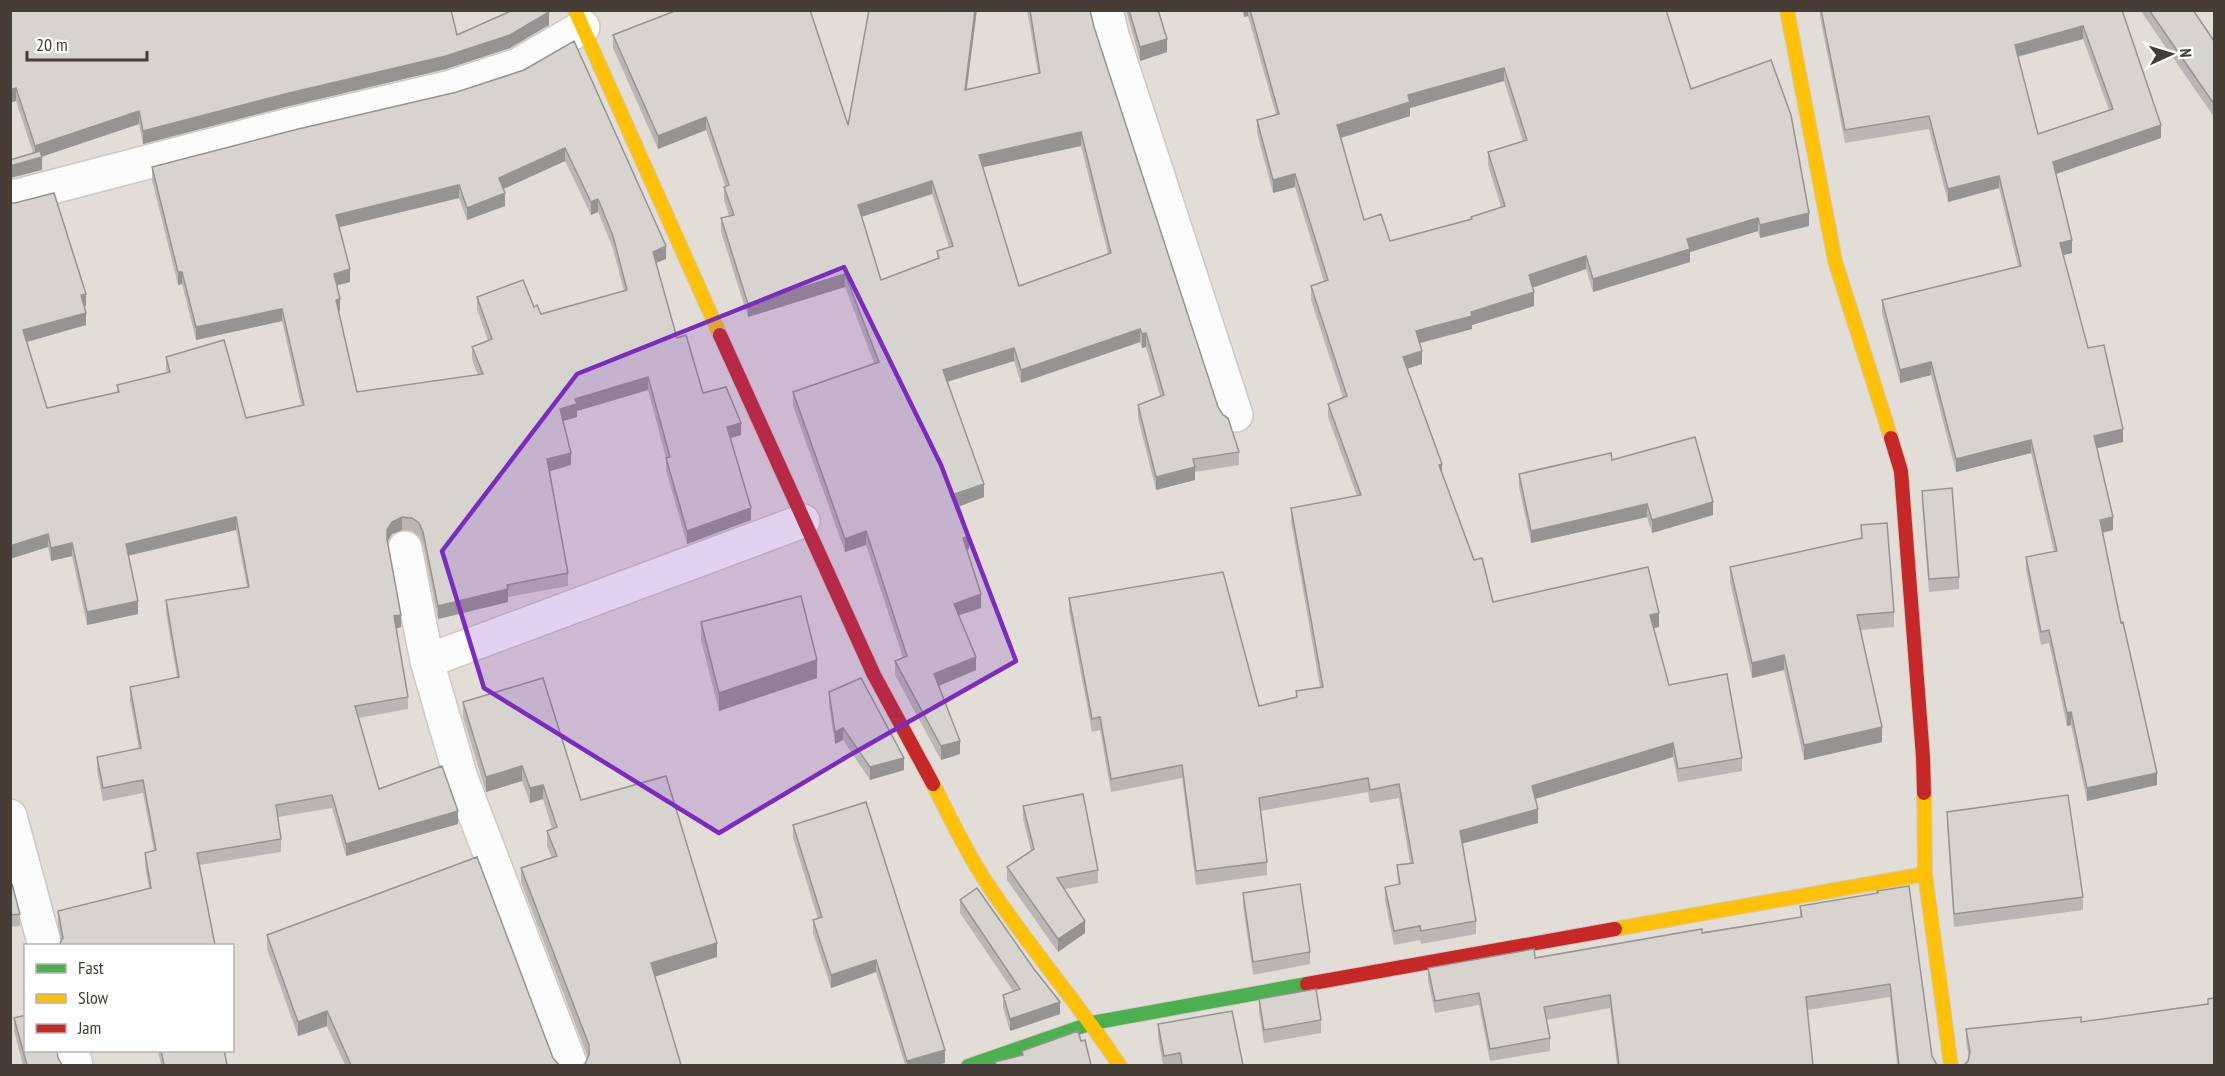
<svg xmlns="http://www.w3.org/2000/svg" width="2225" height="1076" viewBox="0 0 2225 1076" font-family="'PT Sans Narrow',sans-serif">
	<rect width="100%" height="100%" fill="#efece9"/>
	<path fill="#e3ddd7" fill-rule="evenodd" d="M10 11H2214V1065H11ZM26 946H232V1050H26Z"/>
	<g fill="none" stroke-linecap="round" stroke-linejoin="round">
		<g stroke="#ccc8c5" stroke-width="36">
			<path id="street" d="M1106 10 1112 35 1236 415
				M10 198 289 125 451 87 518 65 583 27
				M405 548 427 661 461 778 571 1066
				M427 661 803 521
				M10 816 45 946
				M72 1050 76 1066"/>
		</g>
		<g stroke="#d0cac2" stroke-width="16">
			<path id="fast" d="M968 1066 1092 1023 1307 984"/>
		</g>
		<g stroke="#d0cac2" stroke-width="16">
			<path id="slow" d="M575 10 720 335
				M1787 10 1835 261 1891 438
				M933 784C949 815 964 848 983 877 1025 943 1077 1001 1120 1066
				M1924 793 1925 874 1951 1066
				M1615 929 1925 874"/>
		</g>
		<g stroke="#d0cac2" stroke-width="16">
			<path id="jam" d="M720 335 874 675 933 784
				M1891 438 1901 471 1923 757 1924 793
				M1307 984 1615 929"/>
		</g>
		<use href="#street" stroke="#fdfcfc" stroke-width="33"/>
		<use href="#fast" stroke="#4caf50" stroke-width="14"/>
		<use href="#slow" stroke="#ffc107" stroke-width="14"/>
		<use href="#jam" stroke="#c62828" stroke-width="14"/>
	</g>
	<path fill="#b9b6b3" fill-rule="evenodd" d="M10 10 457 35 549 25 510 48 446 69 285 107 143 144 139 124 42 156V170L33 153 16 101Z
		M670 10H810L848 125 967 89 1038 73 1027 10H1090L1094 27 1218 407 1239 452V465L1195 472V480L1156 490 1138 418V405L1160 396 1146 347 1142 348 1140 342 1021 383 1014 361 947 382 984 497 959 506 969 549 967 550 981 608 958 615 976 670 938 686 960 754 941 760 895 675V661L903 658 866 545 845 552 793 406V392L874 363 845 287 748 317 721 232V218L729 216 724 200V187L725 186 706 130 658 149 613 48V35L671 13ZM1081 146 1108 254 1019 286 983 167ZM932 194 949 247 937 251V259L881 280 861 217Z
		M1126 10H1158L1167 52 1140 61Z
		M1242 10H1666L1691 89 1809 226 1760 238 1758 231 1690 252V262L1593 292 1586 269 1533 287 1534 306 1472 325V329L1420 343 1422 364 1407 369 1442 475 1474 560 1493 602 1659 627 1654 628 1669 685 1742 758V771L1678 782 1673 757 1535 799 1538 823 1462 844 1476 921V934L1421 944 1420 940 1394 945 1385 900V887L1398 884 1397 865 1410 863 1399 798 1370 803 1368 792 1260 811 1267 862V875L1196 885 1182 778 1111 792 1100 730 1092 732 1069 611V598L1259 706 1296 698V691L1320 687 1291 521V508L1357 496 1328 417V404L1343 398 1311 300V286L1324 282 1295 187 1273 193 1257 133V120L1276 115 1248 16 1244 17ZM1504 81 1523 142 1488 152V165L1501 207 1471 217V219L1390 241 1364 220 1341 138 1410 116V108Z
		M1820 10H2122L2161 138 2055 174 2072 253 2063 255 2088 348 2123 442 2097 448 2113 530 2102 533 2121 623 2157 785 2087 801 2071 725 2067 726 2049 643 2041 645 2026 570V557L2054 552 2031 453 1956 472 1931 375 1900 383 1882 313V300L2018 266 1999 188 1948 202 1929 129 1845 143 1820 17ZM2083 39 2109 110 2038 134 2018 57Z
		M2140 10H2193L2214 41V117Z
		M524 70 666 259 656 263 677 338 703 393 741 435 731 438 751 520 687 544 666 470V458L648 390 577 411V417L563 421 571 465 550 471 568 573V586L508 597V602L438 619 423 544 419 536 412 531 402 530 392 534 387 542 401 627 396 629 408 697V709L358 718 379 789 458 824 346 856 332 808 278 817 281 839V852L199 865 61 941 58 924V911L149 889 145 866V853L154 851 143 793 103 801 97 770V757L139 749 130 700V687L177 677 166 613V600L247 587 236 530 128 556 138 614 87 625 72 556 51 561 48 547 10 203 86 306 85 307 86 325 26 342 47 408 117 392V385L167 373 166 369V357L246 418 301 405 282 321 196 340 182 284 178 285 152 180V167L457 92ZM565 161 591 215 598 212 613 249 624 291 541 314 534 307 477 297V309L488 341 472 347V360L478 375 357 392 338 312 340 311 336 286 350 282 339 227 459 198 467 220 505 206 503 189Z
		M1612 460 1713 515 1652 533 1647 517 1531 543 1519 487V474Z
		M1922 491 1959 577V589L1929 592 1922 503Z
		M1861 525 1894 612V627L1860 630 1882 742 1804 760 1784 670 1752 678 1730 582V567L1861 538Z
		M701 622 817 678 719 711 701 640Z
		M829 692 904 770 870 780 843 740 835 744 829 705Z
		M463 702 581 800 717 957 655 976 585 1064 588 1058 521 882V868L552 858 547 846V831L552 829 543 799 530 803 522 781 486 792 463 717Z
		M1023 806 1098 870V883L1065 889 1085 933 1058 952 1007 880V867L1031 851 1023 819Z
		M1947 812 2083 897V910L1954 927 1947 825Z
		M793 825 945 1063 935 1065H905L876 972 831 988 813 933V920L818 919 793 838Z
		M10 884 20 914V926L10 927Z
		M1243 893 1310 952V964L1253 975 1243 906Z
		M1877 893 1932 1056 1937 1065H1897L1890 997 1808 1010 1813 1065H1617L1610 1008 1546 1020 1550 1038V1051L1490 1061 1479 1005 1435 1013 1428 981V968L1535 958 1800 917V906Z
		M960 900 1060 1014 1010 1031 1003 1007V995L1013 991 960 913Z
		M267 935 553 1058 559 1065H345L327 1026 298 1036 267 949Z
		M1259 999 1321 1020V1033L1264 1043 1259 1012Z
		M2208 999 2214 1065 1969 1058 1966 1041V1029L2081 1022 2208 1004Z
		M14 1018 58 1058 62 1065H23L14 1031Z
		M1158 1024 1243 1065H1163L1158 1037Z
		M158 1050H224L227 1065H161Z"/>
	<path fill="#969492" d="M975 10H977L965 103V90Z
		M1244 10H1248V16L1244 17Z
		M549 12V25L510 48 446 69 285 107 143 144V131Z
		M2083 26V39L2015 57V45Z
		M1167 39V52L1140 61V47Z
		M1504 68V81L1410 108V116L1337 139V125L1408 95Z
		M16 88V101L10 103V90Z
		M139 111V124L35 159V146Z
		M706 117V130L658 149V136Z
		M2161 125V138L2053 175V162Z
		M1081 132V146L979 168V155Z
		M565 148V161L499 191V178Z
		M42 157V170L10 178V166Z
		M1295 174V187L1273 193V180Z
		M1999 176V188L1948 202V189Z
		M932 181V194L858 218V205Z
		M459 185V198L336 228V215Z
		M505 193V206L467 220V208Z
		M598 199V212L591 215V202Z
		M1809 213V226L1760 238V225Z
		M1758 218V231L1690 252V262L1593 292V279L1687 239Z
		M2072 240V253L2060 256V243Z
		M666 246V259L653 264V252Z
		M1586 256V269L1529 289V275Z
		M350 269V282L334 286V274Z
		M178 272H182V284L178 285Z
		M845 274V287L748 317V304Z
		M1534 292V306L1472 325V329L1416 344V331L1471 312Z
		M86 294V306L81 307V295Z
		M340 299V311L336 312V300Z
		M282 309V321L196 340V327Z
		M86 313V325L23 343V330Z
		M1140 329V342L1021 383V370Z
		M1146 333V347L1142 348V334Z
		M1014 348V361L943 383V370Z
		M1422 351V364L1403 370V357Z
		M1931 362V375L1900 383V370Z
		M648 377V390L577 411V417L560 422V409L575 399Z
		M741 423V435L727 439V427Z
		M2123 429V442L2094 449V436Z
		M2031 440V453L1956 472V459Z
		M571 453V465L547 472V459Z
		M1442 464V477L1439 465Z
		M1195 467V480L1156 490V477Z
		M984 484V497L955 508V494Z
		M1713 502V515L1652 533V520Z
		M1647 504V517L1531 543V531Z
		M751 508V520L687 544V531Z
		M236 517V530L126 556V544Z
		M402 517V530L392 534 387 542V530L392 522Z
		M2113 517V530L2100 533V520Z
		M866 531V545L845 552V539Z
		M48 534V547L10 559V546Z
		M969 536V549L963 551V538Z
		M72 543V556L51 561V548Z
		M508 589V602L438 619V606Z
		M981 594V608L954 617V604Z
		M138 601V614L87 625V612Z
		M1659 613V627L1650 629V615Z
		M401 615V627L394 629V616Z
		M1784 655V670L1752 678V663Z
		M976 657V670L934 688V674Z
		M817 660V678L719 711V693Z
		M2071 712V725L2067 726V713Z
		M1882 727V742L1804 760V745Z
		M843 728V740L835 744V732Z
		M960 741V754L941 760V746Z
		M1673 743V757L1532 800V786Z
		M904 758V770L870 780V767Z
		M522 766V781L486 792V777Z
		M2157 773V785L2087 801V788Z
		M543 785V799L530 803V788Z
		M1538 809V823L1460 844V831Z
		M458 811V824L346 856V844Z
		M1085 921V933L1058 952V939Z
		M717 943V957L651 978V963Z
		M876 960V972L831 988V975Z
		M1060 1002V1014L1010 1031V1019Z
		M327 1011V1026L298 1036V1022Z
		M945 1050V1063L935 1065H907V1061Z"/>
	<path fill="#d7d4d0" stroke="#969492" stroke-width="1.5" fill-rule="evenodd" d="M10 10H451L457 35 513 10H548L549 12 510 35 446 56 285 94 143 131 139 111 35 146 16 88 10 90Z
		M675 10H810L848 125 869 10H975L965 90 1040 73 1030 10H1090L1094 27 1218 407 1223 415 1228 418 1239 452 1193 459 1195 467 1156 477 1138 405 1164 395 1146 333 1142 334 1140 329 1021 370 1014 348 943 370 984 484 955 494 969 536 963 538 981 594 954 604 976 657 934 674 960 741 941 746 895 661 907 656 866 531 845 539 793 392 879 362 845 274 748 304 721 218 734 215 724 187 729 185 706 117 658 136 613 35 675 11ZM1081 132 1111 253 1019 286 979 155ZM932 181 953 246 937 251 939 258 881 280 858 205Z
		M1129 10H1158L1167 39 1140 47Z
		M1250 10H1666L1691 89 1771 60 1791 115 1809 213 1760 225 1758 218 1687 239 1690 249 1593 279 1586 256 1529 275 1534 292 1471 312 1472 316 1416 331 1422 351 1403 357 1442 464 1439 465 1474 560 1482 558 1493 602 1648 567 1659 613 1650 615 1669 685 1727 674 1742 758 1678 769 1673 743 1532 786 1538 809 1460 831 1476 921 1421 931 1420 926 1394 931 1385 887 1400 884 1397 865 1413 863 1399 784 1370 790 1368 778 1259 798 1267 862 1196 871 1182 765 1111 779 1100 717 1092 719 1069 598 1223 572 1259 706 1297 697 1296 691 1323 687 1291 508 1361 495 1328 404 1347 396 1311 286 1328 280 1295 174 1273 180 1257 120 1279 114ZM1504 68 1527 140 1488 152 1505 206 1471 217 1472 219 1390 241 1381 214 1364 220 1337 125 1410 102 1408 95Z
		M1821 10H2122L2161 125 2053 162 2072 240 2060 243 2088 348 2104 345 2123 429 2094 436 2113 517 2100 520 2121 623 2123 622 2157 773 2087 788 2071 712 2067 713 2049 630 2041 632 2026 557 2057 551 2031 440 1956 459 1931 362 1900 370 1882 300 2021 266 1999 176 1948 189 1929 116 1845 130ZM2083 26 2113 109 2038 134 2015 45Z
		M2149 10H2193L2214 41V104Z
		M574 41 666 246 653 252 677 338 686 335 703 393 726 387 741 423 727 427 751 508 687 531 666 458 670 457 648 377 575 399 577 404 560 409 571 453 547 459 568 573 507 585 508 589 438 606 423 532 419 523 412 518 402 517 392 522 387 530V539L401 615 394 616 408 697 355 706 379 789 442 766 458 811 346 844 332 795 276 805 281 839 197 853 215 945H59L63 938 58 911 151 888 145 853 156 850 143 780 103 788 97 757 141 748 130 687 179 677 166 600 249 587 236 517 126 544 138 601 87 612 72 543 51 548 48 534 10 546V203H15L54 193 86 294 81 295 86 313 23 330 47 408 119 392 117 385 170 372 166 357 224 340 246 418 304 405 282 309 196 327 182 272H178L152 167 294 130 457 92 524 70ZM565 148 591 202 598 199 613 236 627 290 541 314 537 305 534 307 523 280 477 297 492 339 472 347 483 374 357 392 336 300 340 299 334 274 350 269 336 215 459 185 467 208 505 193 499 178Z
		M40 151 42 157 10 166V160Z
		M1695 437 1713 502 1652 520 1647 504 1531 531 1519 474 1611 453 1612 460Z
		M1952 488 1959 577 1929 579 1922 491Z
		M1887 523 1894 612 1857 615 1882 727 1804 745 1784 655 1752 663 1730 567 1862 538 1861 525Z
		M801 596 817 660 719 693 701 622Z
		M543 678 581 800 666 776 717 943 651 963 681 1065H582L585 1064 589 1055V1045L521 868 557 856 547 831 557 827 543 785 530 788 522 766 486 777 463 702Z
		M861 678 904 758 870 767 843 728 835 732 829 692Z
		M1083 794 1098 870 1057 878 1085 921 1058 939 1007 867 1034 849 1023 806Z
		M2068 795 2083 897 1954 914 1947 812Z
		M866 802 945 1050 907 1061 876 960 831 975 813 920 822 917 793 825Z
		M477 857 553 1058 559 1065H351L327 1011 298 1022 267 935Z
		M10 884H12L20 914 10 915Z
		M1300 884 1310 952 1253 962 1243 893Z
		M1909 886 1932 1056 1937 1065H1899L1890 984 1806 997 1813 1065H1619L1610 995 1544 1007 1550 1038 1490 1049 1479 993 1435 1001 1428 968 1534 949 1535 958 1702 929V933L1802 917 1800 906 1878 893 1877 891Z
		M977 888 1034 969 1060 1002 1010 1019 1003 995 1020 989 960 900Z
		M1316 989 1321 1020 1264 1030 1259 999Z
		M2214 998V1065H1964L1968 1061 1970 1052 1966 1029 2081 1017V1022L2208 1004V999Z
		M1232 1011 1243 1065H1182L1180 1053 1164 1056 1158 1024Z
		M26 1015V1050H57L58 1058 62 1065H27L14 1018Z
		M1078 1031 1081 1041 1085 1040 1091 1065H996L995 1062 1023 1055 1022 1051Z
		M161 1050H224L227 1065H164Z"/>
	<path fill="#7b2cbf" fill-opacity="0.2" stroke="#7b2cbf" stroke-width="4.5" stroke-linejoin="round" d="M844 267 941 465 1016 661 850 755 719 833 484 688 442 551 577 374Z"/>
	<rect width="2225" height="1076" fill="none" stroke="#453d36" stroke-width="24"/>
	<rect x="24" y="944" width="210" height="108" fill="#ffffff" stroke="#b5b1af" stroke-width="1.5"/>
	<rect x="36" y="964" width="30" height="9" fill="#4caf50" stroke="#b5b1af" stroke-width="1.5"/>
	<text x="78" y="974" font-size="18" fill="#453d36">Fast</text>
	<rect x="36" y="994" width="30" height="9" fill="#ffc107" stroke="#b5b1af" stroke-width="1.5"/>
	<text x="78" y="1004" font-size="18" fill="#453d36">Slow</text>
	<rect x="36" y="1024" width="30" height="9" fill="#c62828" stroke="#b5b1af" stroke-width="1.5"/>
	<text x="78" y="1034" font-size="18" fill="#453d36">Jam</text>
	<g transform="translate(2171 54) rotate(86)" stroke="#ffffff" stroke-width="4.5" paint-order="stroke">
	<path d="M0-4.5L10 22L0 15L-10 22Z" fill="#453d36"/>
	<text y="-9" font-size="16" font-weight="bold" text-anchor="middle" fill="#453d36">N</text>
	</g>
	<path d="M27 51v9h120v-9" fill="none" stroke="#453d36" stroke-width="3"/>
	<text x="36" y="51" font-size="18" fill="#453d36" stroke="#ffffff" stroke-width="4.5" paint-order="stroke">20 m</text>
</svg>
